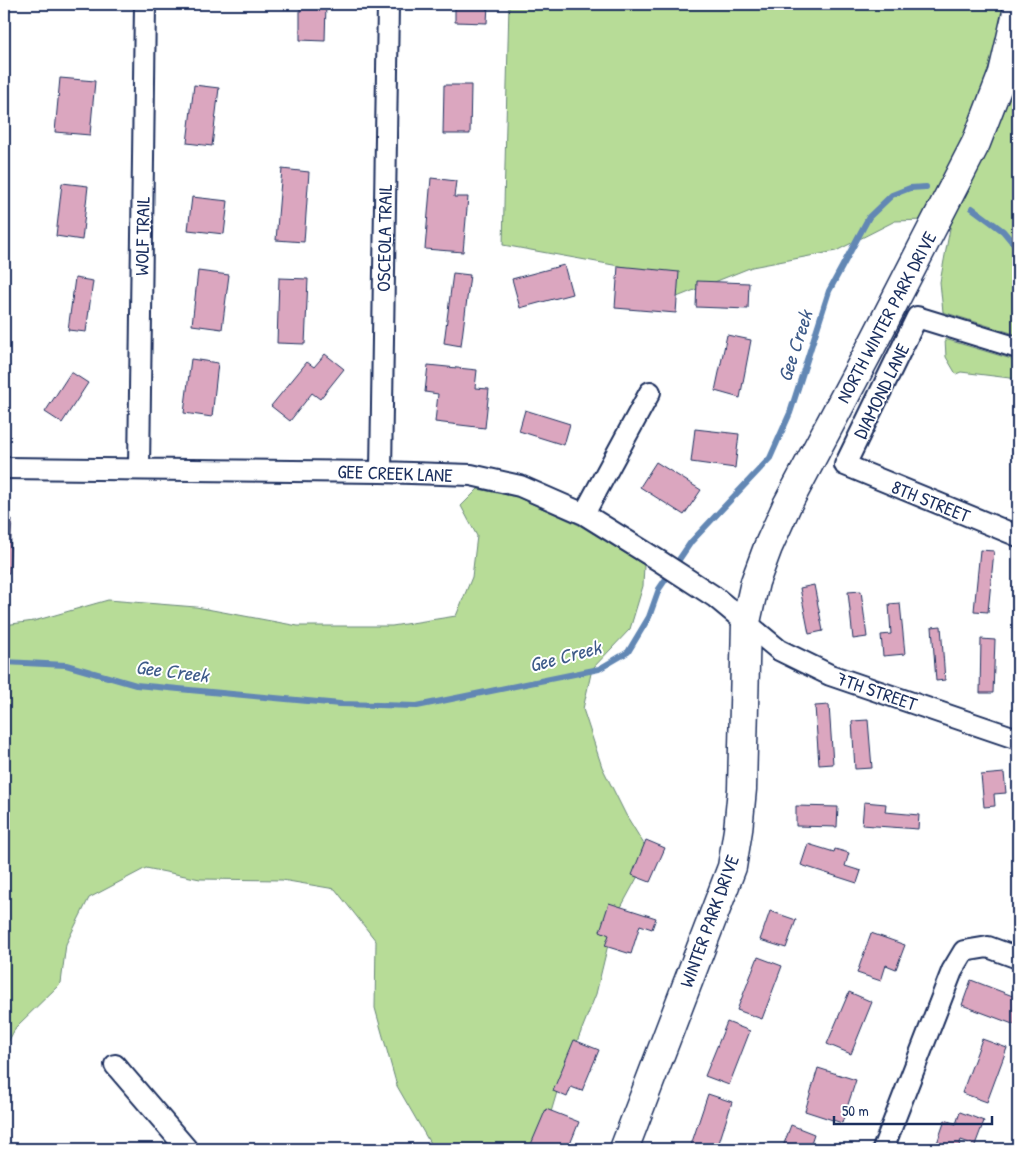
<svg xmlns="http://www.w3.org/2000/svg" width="1022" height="1153" viewBox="0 0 1022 1153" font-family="'Patrick Hand',sans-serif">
	<rect width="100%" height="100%" fill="#fff"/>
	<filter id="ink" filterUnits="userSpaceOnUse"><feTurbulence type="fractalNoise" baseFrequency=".02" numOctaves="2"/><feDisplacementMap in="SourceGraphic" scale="10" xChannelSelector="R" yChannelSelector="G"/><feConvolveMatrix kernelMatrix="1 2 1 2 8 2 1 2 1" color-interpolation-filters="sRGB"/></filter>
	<g filter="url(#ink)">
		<path fill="#b7dc97" stroke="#69867a" d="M509 4H1008L993 69 967 138 925 220 895 221 836 251 752 267 677 297 652 272 503 245Z
			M1018 56V335L943 312 940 282 951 223 953 220H949Z
			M945 339 1018 361V379L961 372 956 374 946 357Z
			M478 489 517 497 579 525 644 565 643 586 630 629 592 669 583 709 602 767 626 815 650 854 614 920 596 994 557 1092 540 1149H432L431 1145 397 1086 375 1008 376 941 335 889 282 880 200 879 146 868 89 898 66 944 61 983 16 1027 4 1050V625L34 621 108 600 196 607 298 626H392L456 616 472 577 477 536 461 506Z"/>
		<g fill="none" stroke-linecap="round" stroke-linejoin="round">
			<path stroke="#6287b4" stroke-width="6" d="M972 208 1003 231 1018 249
				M4 662 66 665 136 685 340 704 417 706 599 669 628 652 649 617 659 589 691 542 770 458 790 413 829 291 869 217 892 195 910 188 926 187"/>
		</g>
		<path fill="#dba6bf" stroke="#1b2f5e" d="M51 4H95L94 9Z
			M300 4H326L325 41 300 40Z
			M455 4H488L487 23 455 22Z
			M4 62H6V93H4Z
			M60 78 95 81 90 135 55 132Z
			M194 85 219 88 212 146 187 143Z
			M444 85H471L470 134H443Z
			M282 169 309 172 304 242 276 240Z
			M431 178 456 181 454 197H468L463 252 425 249Z
			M62 183 88 186 82 240 56 236Z
			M192 197 228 201 224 234 188 230Z
			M564 265 572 294 520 308 512 279Z
			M618 266 679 272 676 313 615 308Z
			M198 271 229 275 222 329 192 325Z
			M453 273 470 275 461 346 444 343Z
			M75 278 93 281 86 332 68 330Z
			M279 278 308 279 305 344 277 343Z
			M697 281 749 283 748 309 696 307Z
			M727 335 751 340 740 398 715 391Z
			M325 354 344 369 320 399 312 393 290 421 271 406 307 362 314 367Z
			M191 359 218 363 212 417 184 413Z
			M428 365 477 370 475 388 489 389 485 428 435 422 438 394 425 392Z
			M71 372 88 383 62 423 45 412Z
			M525 410 570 424 564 445 519 431Z
			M695 429 739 434 735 468 691 462Z
			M656 462 701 490 684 515 640 487Z
			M4 519H12L9 573H4Z
			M980 550 994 551 988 612 974 611Z
			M814 585 823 631 809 634 800 588Z
			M861 591 867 637 853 639 848 592Z
			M900 603 905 654 883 656 881 635 891 634 889 604Z
			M941 626 945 680 936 681 932 627Z
			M981 639 995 640 993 693H980Z
			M829 705 833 764 819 765 815 706Z
			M868 720 872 768 855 769 852 721Z
			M1004 773 1006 793 994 794 995 806 984 807 981 775Z
			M864 802 886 804 885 812 919 815 918 829 862 825Z
			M796 806 838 807 837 827 796 826Z
			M646 840 665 848 650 882 632 875Z
			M808 844 834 852 835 849 849 853 845 866 861 871 857 883 801 865Z
			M609 903 656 918 652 929 640 925 631 954 605 946 609 935 600 931Z
			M770 911 796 920 786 948 760 940Z
			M871 933 905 945 896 969 886 965 881 981 857 973Z
			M758 957 782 966 762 1019 737 1010Z
			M971 980 1018 998V1026L962 1005Z
			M849 992 872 1002 851 1054 827 1044Z
			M727 1022 750 1031 729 1085 705 1076Z
			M982 1039 1007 1048 987 1102 962 1093Z
			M574 1040 599 1050 582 1091 571 1087 567 1097 553 1091Z
			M818 1068 856 1080 842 1123 805 1111Z
			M708 1094 732 1102 717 1149H704L691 1145Z
			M546 1109 579 1122 568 1149H529Z
			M960 1112 984 1121 975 1145 961 1140 958 1149H935L945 1120 956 1124Z
			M791 1125 814 1134 809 1149H782Z"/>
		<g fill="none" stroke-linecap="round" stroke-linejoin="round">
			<g stroke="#1b2f5e" stroke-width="24">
				<path id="street" d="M1018 348 917 317 845 465 1018 536
					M4 468 381 472 471 475 520 486 584 514 661 562 715 597 779 650 830 675 1018 739
					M139 469 145 4
					M381 472 388 4
					M584 514 650 392
					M115 1065 187 1149
					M883 1149 952 971 964 951 988 947 1018 958"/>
			</g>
			<g stroke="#1b2f5e" stroke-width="31">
				<path id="secondary" d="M624 1149 732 867 738 830 742 789 746 622 755 582 768 547 787 505 870 349 976 143 1003 73 1018 8"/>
			</g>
			<use href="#street" stroke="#fff" stroke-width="20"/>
			<use href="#secondary" stroke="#fff" stroke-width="28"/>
		</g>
	</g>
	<g text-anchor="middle" stroke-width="4" stroke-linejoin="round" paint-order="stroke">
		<g font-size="19" fill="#1b2f5e" stroke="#fff">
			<text transform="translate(142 236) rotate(-89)" y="7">WOLF TRAIL</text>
			<text transform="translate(384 238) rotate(-89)" y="7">OSCEOLA TRAIL</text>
			<text transform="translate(886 317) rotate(-62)" y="7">NORTH WINTER PARK DRIVE</text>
			<text transform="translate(881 391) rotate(-64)" y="7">DIAMOND LANE</text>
			<text transform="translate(395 473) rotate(2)" y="7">GEE CREEK LANE</text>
			<text transform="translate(931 501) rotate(22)" y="7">8TH STREET</text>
			<text transform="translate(877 691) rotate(19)" y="7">7TH STREET</text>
			<text transform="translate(709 921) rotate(-70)" y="7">WINTER PARK DRIVE</text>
		</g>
		<g font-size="20" font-style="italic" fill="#3e5b89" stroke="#fff">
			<text transform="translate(795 346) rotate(-72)" y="7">Gee Creek</text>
			<text transform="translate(565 656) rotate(-15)" y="7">Gee Creek</text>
			<text transform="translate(172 671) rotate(7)" y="7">Gee Creek</text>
		</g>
	</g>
	<rect width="1022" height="1153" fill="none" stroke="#fff" stroke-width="20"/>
	<rect x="10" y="10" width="1002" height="1133" fill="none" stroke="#1b2f5e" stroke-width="2" filter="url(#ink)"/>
	<path d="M834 1116v8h158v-8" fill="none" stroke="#1b2f5e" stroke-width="2.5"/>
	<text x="842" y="1116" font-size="15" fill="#1b2f5e" stroke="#ffffff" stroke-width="4" paint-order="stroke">50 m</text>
</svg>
